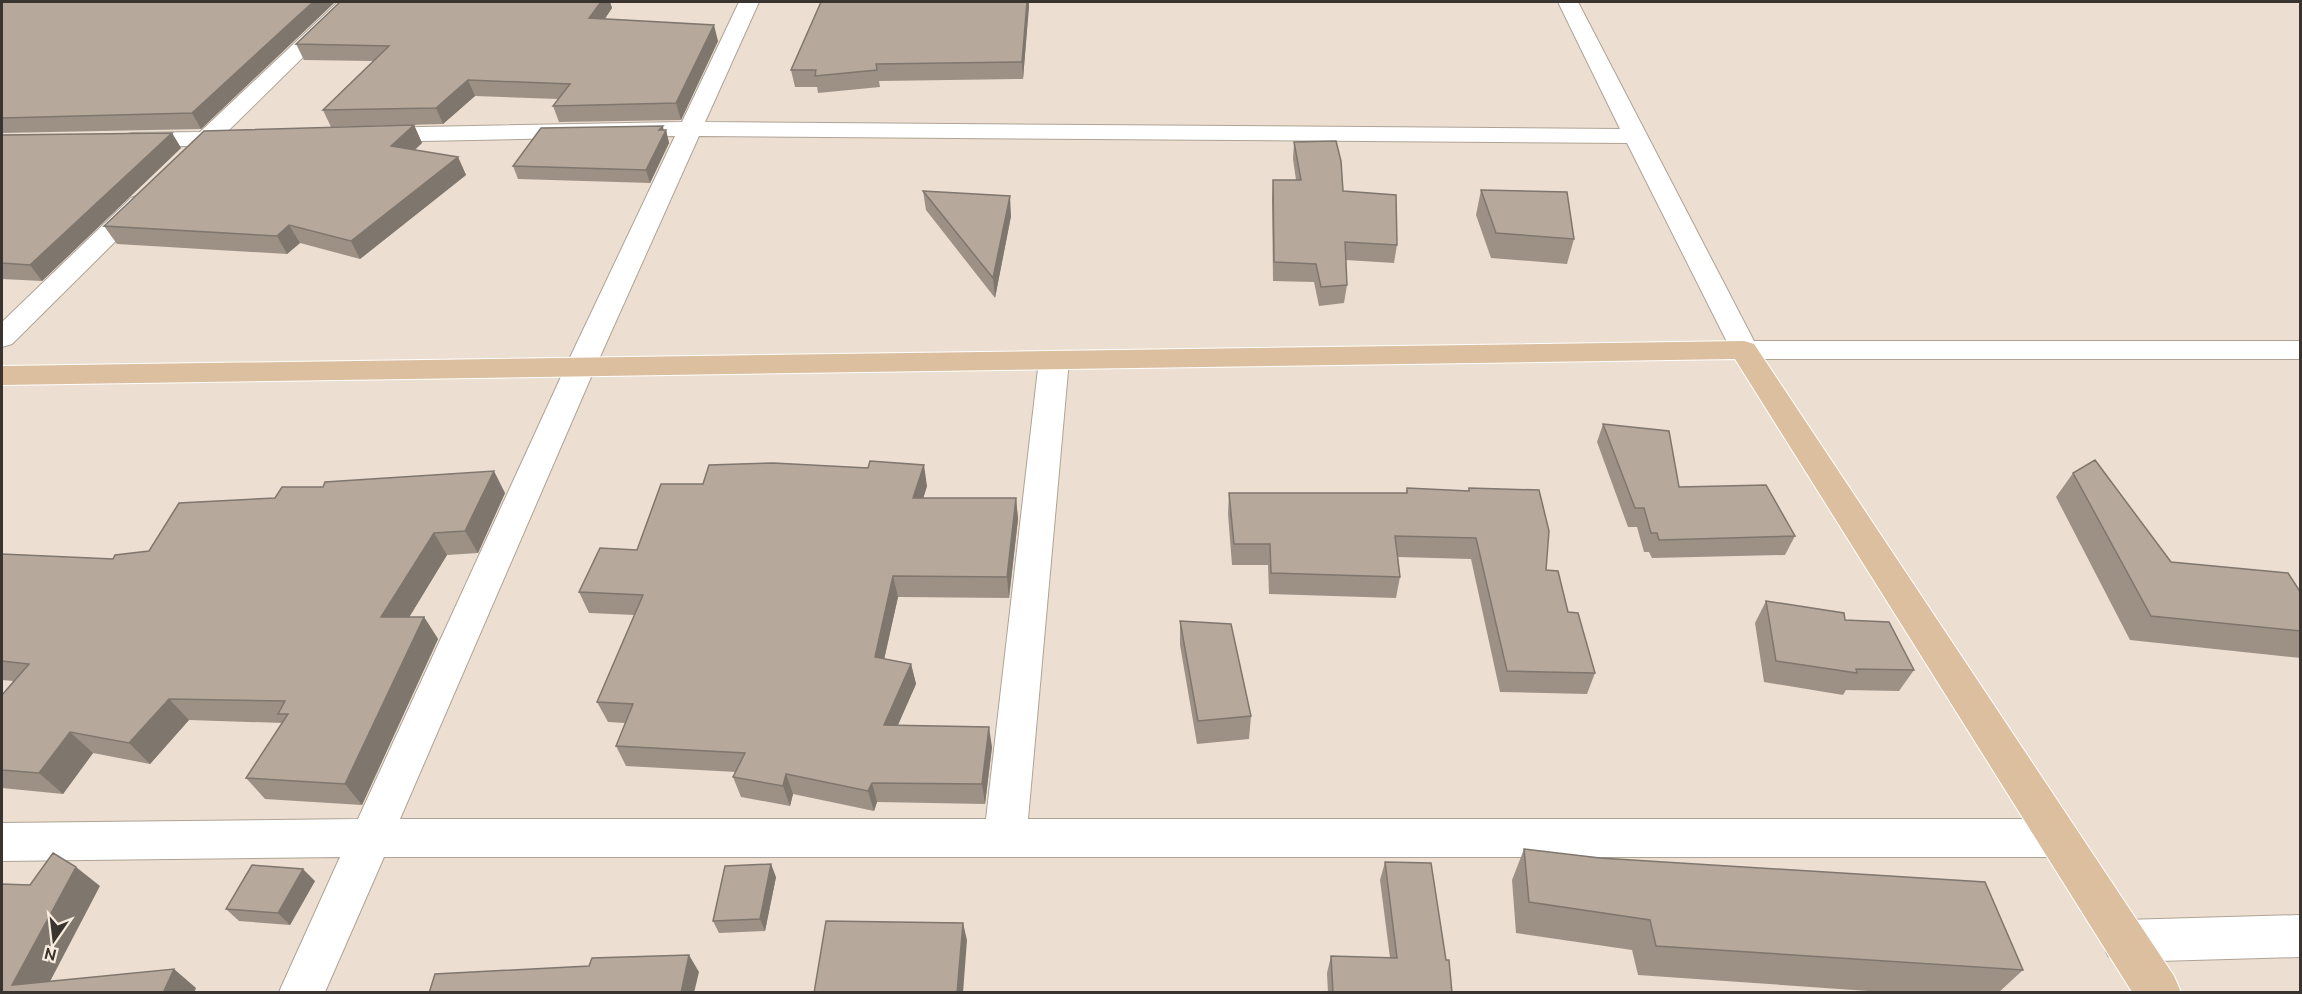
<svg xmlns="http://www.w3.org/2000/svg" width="2302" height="994" viewBox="0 0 2302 994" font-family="Ubuntu,sans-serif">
	<rect width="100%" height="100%" fill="#ecdfd1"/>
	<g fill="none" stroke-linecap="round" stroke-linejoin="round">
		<g stroke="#afa396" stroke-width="2">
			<path id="minor" d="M338 2H359L228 131 248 133 252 138 248 143 213 146C206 153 200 154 191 151L187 146 132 147 124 145 120 140 124 135 132 133 200 132Z
				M739 2H759L705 122 1620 129 1558 2H1578L1754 341H2300V359H1744L1734 356 1627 143 699 136 595 368 400 819H986L1039 360 1044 353 1054 351 1064 353 1069 360 1028 819H2058L2073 825 2079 838 2073 851 2058 857H384L325 992H279L340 857 2 861V823L358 819 565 368 675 136 372 142 364 140 360 135 364 130 372 128 682 122Z
				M140 195 149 198 153 203 149 208 12 344 2 347V322L131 198Z
				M2300 915V957L2124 962 2108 956 2102 941 2108 926 2124 920Z"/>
		</g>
		<g stroke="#fff" stroke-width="2">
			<path id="major" d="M1744 341 1754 344 2174 976 2181 992H2132L1735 359 2 385V366Z"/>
		</g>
		<use href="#minor" fill="#fff" fill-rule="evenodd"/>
		<use href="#major" fill="#dcbf9e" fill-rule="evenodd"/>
	</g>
	<path fill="#9d9186" d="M2 2H335L201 129 2 133Z
		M601 2H610L612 8 605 19 718 41 681 120 559 122 553 106 558 99 475 96 443 124 331 127 323 110 373 61 304 60 296 44Z
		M821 2H1029L1023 79 879 81 880 87 818 93 817 87H795L791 70Z
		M414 125 422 143 415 150 458 157 466 175 360 259 300 243 287 254 117 244 104 226Z
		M664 130H666L669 143 650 183 518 179 513 166Z
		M172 133 181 148 42 281 2 279V135Z
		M1294 142 1397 245 1394 263 1346 260 1347 285 1344 303 1319 306 1314 282 1273 281 1272 198 1273 180H1296L1293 159Z
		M1481 190 1574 239 1567 264 1491 258 1476 215Z
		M923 191 1011 216 995 298 926 210Z
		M1603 424 1679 487 1795 536 1785 555 1652 558 1649 552H1644L1637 527H1628L1597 442Z
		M2073 473 2171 562 2301 593V658L2130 640 2056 497Z
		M927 486 923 498H1016L1018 519 1009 598 898 597 884 659 911 664 916 684 898 725 992 747 985 804 877 802 874 811 793 794 790 806 741 797 733 777 736 772 626 766 616 746 625 723 608 722 597 702 635 615 589 613 579 592 637 550Z
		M1407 488 1468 491 1469 488 1546 570 1568 612 1595 673 1587 694 1500 692 1471 559 1398 557 1400 577 1396 598 1269 594 1268 565H1232L1228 514 1229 493H1406Z
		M505 493 478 553 447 555 409 617H424L438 639 362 805 265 799 246 778 283 723 189 720 150 764 93 753 63 794 2 788V695L13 681 2 680V554L113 559 149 551Z
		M1766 601 1845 620 1914 670 1899 691 1846 690 1843 695 1764 682 1755 623Z
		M1180 621 1251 716 1249 739 1197 744 1180 645Z
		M1524 849 2023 970 1998 993H1897L1638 975 1632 950 1516 933 1512 880Z
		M1385 862 1446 960 1452 993H1328L1327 973 1331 956 1390 958 1380 880Z
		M776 877 765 931 719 933 713 921Z
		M315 881 290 925 239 921 226 909Z"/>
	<path fill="#7f766d" d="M313 2H335L201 129 192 113Z
		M601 2H610L612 8 594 34 589 18Z
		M1027 2H1029V7L1023 79 1022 62Z
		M714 25 718 41 681 120 676 103Z
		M468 80 475 96 443 124 436 108Z
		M414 125 422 143 399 163 391 146Z
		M663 126 664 133 666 130 669 143 650 183 646 170 659 130Z
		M172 133 181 148 42 281 30 265Z
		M458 157 466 175 360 259 351 241Z
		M1010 196 1011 216 995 298 993 278Z
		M289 225 300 243 287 254 277 236Z
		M924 465 927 486 917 519 913 498Z
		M494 471 505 493 478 553 465 531Z
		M1016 498 1018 519 1009 598 1007 577Z
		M434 533 447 555 396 639 381 617Z
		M893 576 898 597 880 678 875 657Z
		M424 617 438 639 362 805 345 784Z
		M911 664 916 684 889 745 884 725Z
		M169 699 189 720 150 764 129 743Z
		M989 727 992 747 985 804 982 784Z
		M70 732 93 753 63 794 39 773Z
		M786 774 793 794 790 806 783 786Z
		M872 783 877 802 874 811 868 791Z
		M771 864 776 877 765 931 760 919Z
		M76 867 100 886 44 993 12 985Z
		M303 869 315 881 290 925 278 913Z
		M963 923 967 940 963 993H957Z
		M689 955 699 972 694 993H681Z
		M174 969 196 988 194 993H163Z"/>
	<path fill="#b6a99c" stroke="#7f766d" stroke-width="1.5" d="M2 2H313L192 113 2 118Z
		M340 2H601L589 18 714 25 676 103 553 106 570 84 468 80 436 108 323 110 389 46 296 44Z
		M821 2H1027L1022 62 876 64 877 70 815 76 816 70H791Z
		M414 125 391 146 458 157 351 241 289 225 277 236 104 226 204 131Z
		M663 126 659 130H666L646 170 513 166 541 128Z
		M172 133 30 265 2 263V135Z
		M1336 141 1341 161 1343 191 1396 195 1397 245 1345 242 1347 285 1321 287 1316 264 1274 262 1273 180H1301L1294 142Z
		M1481 190 1567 192 1574 239 1496 233Z
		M923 191 1010 196 993 278Z
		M1603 424 1669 431 1679 487 1766 485 1795 536 1659 540 1657 533H1651L1644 508H1635Z
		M2095 460 2171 562 2288 573 2301 593V631L2151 616 2073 473Z
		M870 461 924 465 913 498H1016L1007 577 893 576 875 657 911 664 884 725 989 727 982 784 872 783 868 791 786 774 783 786 733 777 745 753 616 746 633 704 597 702 643 595 579 592 600 548 637 550 661 484H703L709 465 773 463 868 468Z
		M494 471 465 531 434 533 381 617H424L345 784 246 778 288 714H278L285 701 169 699 129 743 70 732 39 773 2 770V695L29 664 2 661V554L113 559 115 555 149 551 179 503 275 498 282 487H323L325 482Z
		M1407 488 1469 491V488L1539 490 1549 531 1546 570 1558 571 1568 612 1578 613 1595 673 1507 671 1476 538 1395 536 1400 577 1271 573 1270 544H1234L1229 493H1407Z
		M1766 601 1844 613 1845 620 1889 622 1914 670 1856 669 1857 673 1776 661Z
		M1180 621 1231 624 1251 716 1198 721Z
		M1524 849 1600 858 1985 882 2023 970 1656 946 1650 920 1529 902Z
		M53 853 76 867 12 985 174 969 163 993H2V884L30 885Z
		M1385 862 1431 863 1446 960H1449L1452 993H1333L1331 956 1397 958Z
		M771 864 760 919 713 921 725 866Z
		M252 865 303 869 278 913 226 909Z
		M826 921 963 923 957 993H814Z
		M689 955 681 993H429L435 974 589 966 592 958Z"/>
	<rect width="2302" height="994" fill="none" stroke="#39342f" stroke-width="6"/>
	<g transform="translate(54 940) rotate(194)" stroke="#f9ecde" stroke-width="4.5" paint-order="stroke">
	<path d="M0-4.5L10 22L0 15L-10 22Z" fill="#39342f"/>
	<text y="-9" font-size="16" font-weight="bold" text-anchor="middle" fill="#39342f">N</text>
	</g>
</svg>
